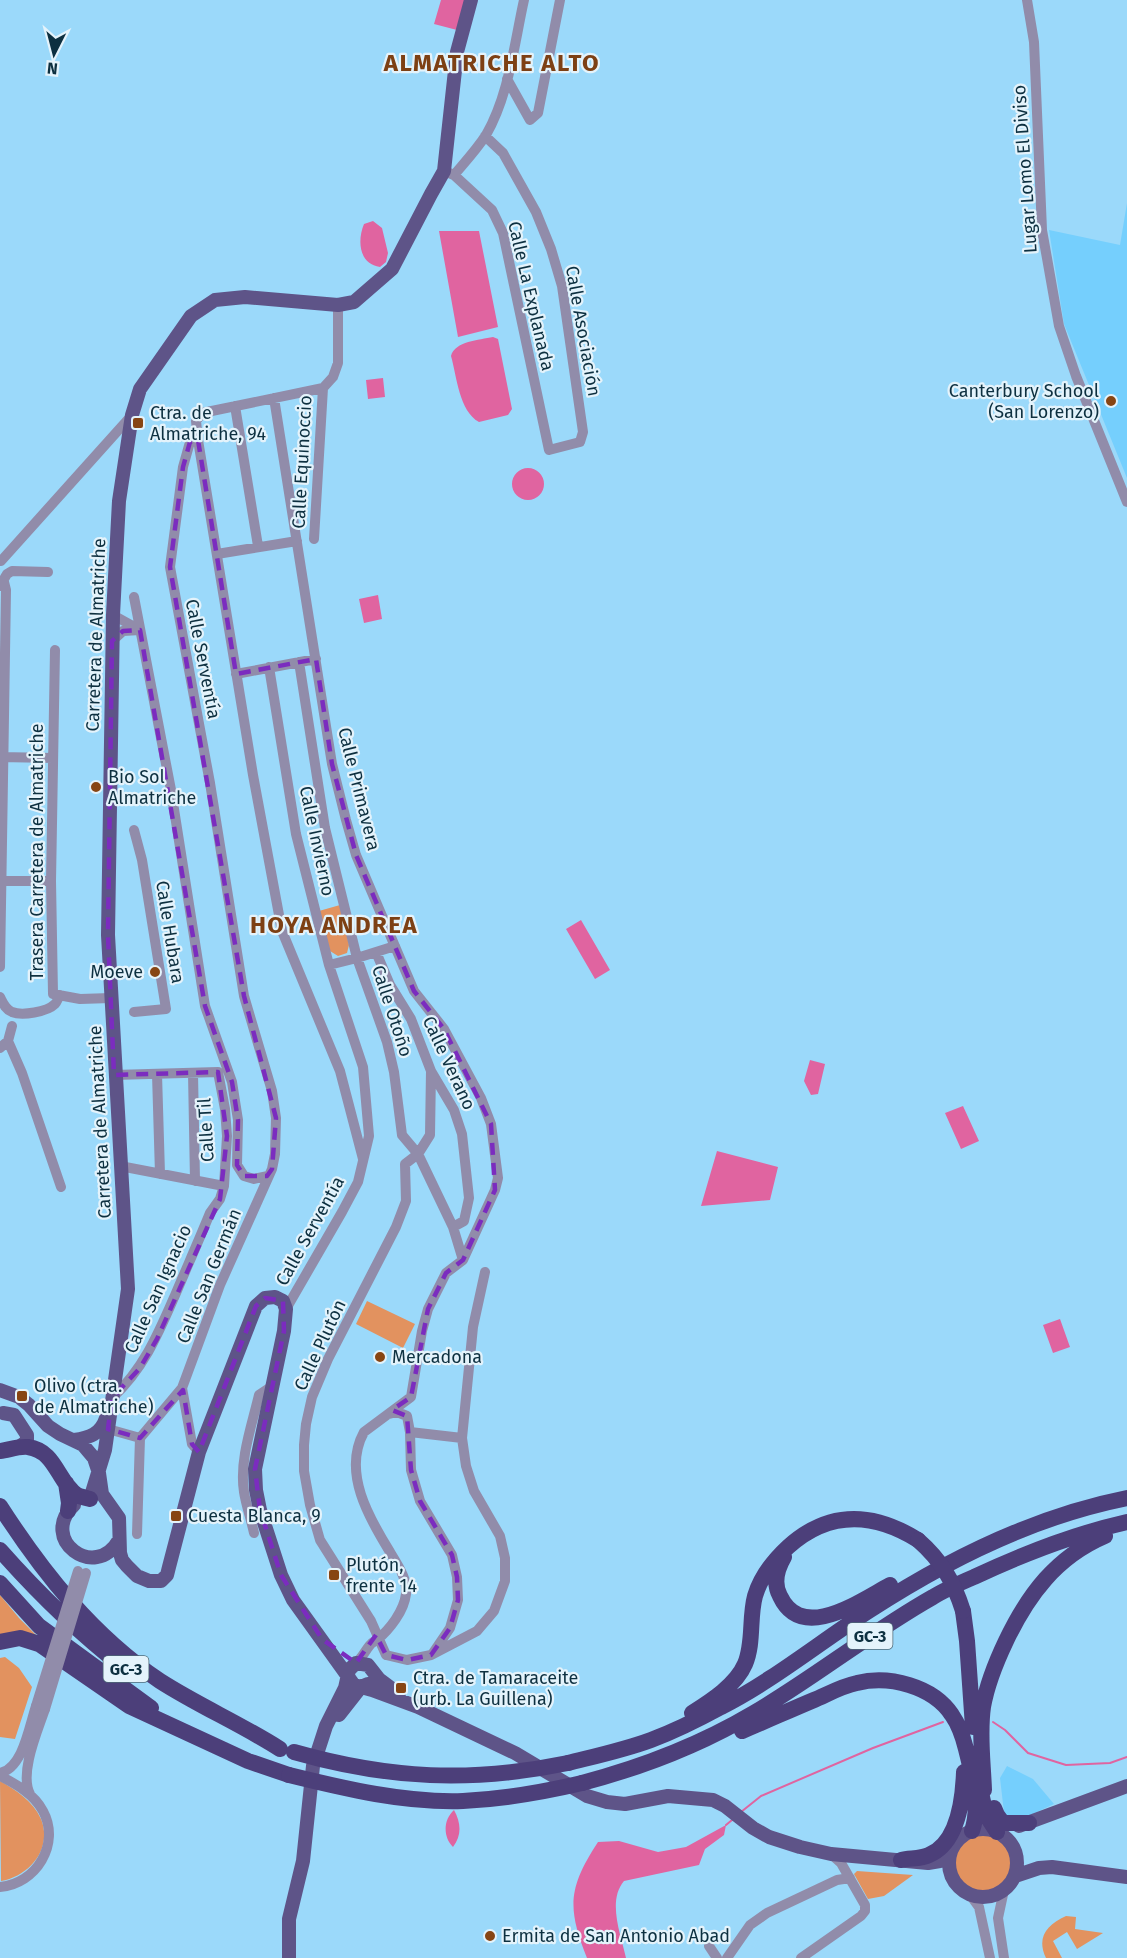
<svg xmlns="http://www.w3.org/2000/svg" width="1127" height="1958" viewBox="0 0 1127 1958" font-family="'Fira Sans',sans-serif">
	<rect width="100%" height="100%" fill="#9bd9fa"/>
	<path fill="#75cffd" d="M1127 203V478L1064 324 1049 230 1120 245Z
		M1007 1766 1033 1779 1054 1804 1024 1818 1005 1821 1000 1778Z"/>
	<path fill="#e2925f" d="M340 905 349 945 347 953 338 956 330 951 319 911Z
		M367 1301 415 1324 403 1348 356 1324Z
		M0 1595 19 1618 41 1640 0 1637Z
		M5 1657 19 1668 32 1687 15 1739 0 1737V1658Z
		M0 1781C16 1790 33 1801 41 1819 53 1849 29 1876 1 1881Z
		M955 1863a28 28 0 1 1 56 0a28 28 0 1 1-56 0Z
		M857 1871 913 1875 884 1896 868 1899 854 1874Z
		M1066 1916 1076 1917 1075 1929 1103 1933 1077 1949 1067 1932 1053 1941 1062 1958H1046C1036 1937 1047 1925 1066 1916Z"/>
	<path fill="#e064a0" d="M441 0H466L457 30 434 24Z
		M373 221 382 228 388 253 386 262 380 267C359 264 357 241 364 224Z
		M439 231H479L498 327 458 337Z
		M493 337 498 339 512 409 508 415 479 422C459 411 457 377 451 356 455 341 479 340 493 337Z
		M383 378 385 397 368 399 366 380Z
		M512 484a16 16 0 1 1 32 0a16 16 0 1 1-32 0Z
		M378 595 382 619 364 623 359 599Z
		M581 920 610 970 595 979 566 929Z
		M810 1060 825 1064 818 1094 811 1095 804 1081Z
		M963 1106 979 1141 961 1149 945 1113Z
		M717 1151 778 1167 770 1200 701 1206Z
		M1060 1319 1070 1347 1053 1353 1043 1325Z
		M454 1810C461 1823 462 1835 453 1847 443 1837 443 1820 454 1810Z
		M726 1825 724 1835 705 1849 699 1865 624 1881C607 1901 621 1935 626 1958H587C567 1908 568 1888 598 1842L619 1841 658 1852 686 1847Z"/>
	<g fill="none" stroke-linecap="round" stroke-linejoin="round">
		<path stroke="#e064a0" stroke-width="2" d="M993 1722 1005 1730 1028 1753 1066 1765 1110 1763 1127 1757
			M741 1812 761 1796 873 1748 943 1722
			M726 1825 732 1820"/>
		<path stroke="#918caa" stroke-width="10" d="M1027 0 1034 42 1042 230 1059 326 1076 376 1127 502
			M507 79 530 120 538 113 560 0
			M444 171 454 175 492 210 503 233 549 450 580 442 583 432 562 286 551 249 536 212 503 153 485 136
			M454 175C465 162 477 149 486 135 509 95 514 45 524 0
			M274 398 332 764 346 820 356 855 414 991 444 1029 481 1098 491 1124 498 1178 495 1190 463 1260 446 1273 428 1309 422 1331 411 1397 364 1432C342 1472 369 1518 390 1552 397 1564 408 1579 406 1594 404 1611 390 1629 377 1640 374 1642 372 1642 370 1645 365 1651 362 1658 356 1663
			M235 406 258 546
			M198 440 196 421 202 413 323 388 333 377 338 363V305
			M314 539 323 388
			M217 554 297 541
			M1 561 132 415
			M0 586 7 574 12 571 48 572
			M134 597 171 790 205 1006 232 1082 238 1120 237 1165 244 1176 254 1179 267 1176
			M113 615 140 630
			M112 641 123 631 140 630
			M55 650 51 881 53 994 80 999 111 998
			M299 662 325 828 357 958 387 1042 394 1072 402 1135 418 1154 453 1227 463 1260
			M269 667 296 834 329 965 363 1067 369 1136 358 1182 342 1212 286 1309
			M236 674 316 659
			M0 757 53 758
			M134 830 142 860 166 1009 134 1012
			M0 881H51
			M376 952 390 985 411 1019 431 1071 454 1110 462 1134 469 1198 464 1221 453 1227
			M329 965 357 958 395 946
			M0 967 6 590 4 582
			M0 997C3 1003 5 1009 12 1012 22 1016 47 1012 55 1004 57 1002 58 998 60 995
			M8 1041 22 1073 61 1187
			M0 1048 8 1041 12 1026
			M193 1073 195 1181
			M157 1074 160 1174
			M120 1166 224 1186
			M112 1398C144 1369 159 1332 176 1293 187 1267 199 1240 210 1213L220 1199 224 1186 227 1136 225 1109 218 1072 114 1075
			M389 1414 397 1412 407 1416 410 1432 411 1470 420 1501 452 1555 457 1577 458 1600 450 1628 433 1653
			M108 1429 140 1438
			M410 1432 462 1438
			M140 1438 182 1388
			M199 1452 192 1444 182 1388 220 1285 272 1169 275 1154 276 1118 272 1091 244 996 210 783 170 567 183 467 190 442 198 440 253 775 282 931 340 1071 363 1159
			M254 1533C251 1519 246 1505 244 1492 239 1460 252 1425 259 1395L271 1387
			M137 1534 140 1438
			M386 1655 371 1621 320 1540 310 1505 304 1471V1445L306 1424 312 1397 328 1359 396 1227 406 1201 405 1164 418 1154 430 1135 431 1071
			M386 1655 407 1660 431 1655 477 1631 494 1611 505 1581V1558L500 1536 474 1491 466 1466 462 1438 473 1327 485 1272
			M0 1773C23 1768 29 1727 36 1706
			M0 1776C16 1784 34 1794 43 1811 61 1844 36 1884 0 1887
			M30 1794C19 1773 38 1730 45 1709
			M1004 1890 998 1918 1004 1958
			M971 1896 979 1907 990 1958
			M709 1946 717 1958
			M727 1958 750 1925 767 1913 837 1880 850 1878
			M801 1958 861 1916 865 1911V1905L841 1863 831 1854"/>
		<path stroke="#5e5488" stroke-width="14" d="M0 1390 19 1397 29 1405 48 1426 60 1434 83 1445 94 1458 99 1473 102 1494 119 1518 120 1553 122 1560 127 1566 137 1576 149 1581H161L167 1575 169 1567 199 1452 256 1306 265 1298 275 1297 283 1301 286 1309 284 1331 255 1469 256 1490 260 1510 281 1575 293 1600 354 1685 372 1690 418 1707 515 1753 587 1796 607 1802 625 1804 668 1796 713 1800 725 1806 753 1828 769 1837 800 1847 831 1854 928 1863 940 1861 950 1854
			M3 1413 14 1415 27 1435V1441L19 1447
			M74 1440C89 1438 101 1434 106 1418
			M90 1499 105 1450 128 1289 108 935 113 615 119 501 132 415 140 389 191 316 215 300 245 297 338 305 354 302 392 269 431 194 444 171 457 52 471 0
			M74 1505C38 1539 95 1582 119 1540
			M339 1715 361 1687 368 1684
			M1019 1826 1127 1786
			M949 1863a34 34 0 1 1 68 0a34 34 0 1 1-68 0Z
			M1015 1876 1039 1868 1052 1867 1127 1877
			M289 1958V1919L303 1861 313 1766 326 1726 345 1688 349 1670 356 1663 368 1665 379 1679 399 1694"/>
		<path stroke="#4c3f7a" stroke-width="16" d="M0 1451C9 1450 18 1446 28 1447 56 1451 57 1481 77 1495 81 1497 86 1498 90 1499
			M66 1483 69 1503 68 1511
			M0 1506C43 1573 93 1636 160 1681 199 1706 241 1724 280 1749
			M0 1550C38 1593 78 1632 123 1667
			M784 1557C777 1569 773 1583 780 1596 802 1643 860 1601 890 1585
			M0 1583 39 1626 151 1708
			M963 1611 967 1641 973 1727
			M0 1642 20 1638 39 1644 129 1706 248 1761 289 1775
			M692 1713C711 1701 736 1685 745 1664 754 1643 749 1618 755 1596 761 1576 773 1561 788 1547 829 1510 873 1512 918 1540
			M742 1731C766 1721 790 1710 814 1700 828 1694 842 1686 857 1683 889 1675 933 1686 952 1715 959 1725 963 1737 966 1749 972 1774 981 1805 972 1831
			M568 1763C596 1756 624 1750 651 1740 675 1731 699 1719 721 1707 774 1680 820 1642 870 1610 947 1560 1036 1516 1127 1498
			M582 1783C643 1767 700 1745 754 1713 815 1677 871 1632 933 1597 946 1589 960 1583 974 1577 1023 1554 1074 1534 1127 1522
			M984 1790C983 1762 979 1734 983 1707 987 1684 996 1662 1006 1641 1028 1595 1056 1557 1105 1536
			M982 1797 986 1815 997 1832
			M994 1808 997 1815 1003 1823H1029
			M901 1860C910 1858 921 1859 929 1855 958 1843 963 1799 964 1772"/>
		<path stroke="#918caa" stroke-width="10" d="M36 1706 78 1571
			M45 1709 86 1573"/>
		<path stroke="#4c3f7a" stroke-width="16" d="M918 1540C941 1560 954 1582 963 1611
			M294 1752C389 1779 471 1783 568 1763
			M289 1775C346 1789 405 1803 463 1801 503 1799 544 1792 582 1783"/>
	</g>
	<path fill="none" stroke="#7b2cbf" stroke-width="4.5" stroke-dasharray="12 8" stroke-linejoin="round" d="M198 440 236 674 316 659 332 764 356 855 414 991 444 1029 491 1124 495 1190 463 1260 446 1273 428 1309 411 1397 392 1410 407 1416 411 1470 420 1501 452 1555 457 1577 458 1600 450 1628 431 1655 407 1660 386 1655 376 1635 356 1663 322 1639 281 1575 260 1510 255 1469 284 1331 283 1301 265 1298 256 1306 199 1452 192 1444 183 1390 140 1438 108 1429 112 1398 140 1368 157 1339 220 1199 227 1136 218 1072 114 1075 108 935 112 641 123 631 140 630 205 1006 232 1082 238 1120 237 1165 244 1176H267L272 1169 276 1118 244 996 170 567 183 467 190 442Z"/>
	<g fill="#874513" stroke="#e4f3fb" stroke-width="2">
		<circle cx="1111" cy="401" r="6"/>
		<rect x="132" y="417" width="12" height="12" rx="3"/>
		<circle cx="96" cy="787" r="6"/>
		<circle cx="155" cy="972" r="6"/>
		<circle cx="380" cy="1357" r="6"/>
		<rect x="16" y="1390" width="12" height="12" rx="3"/>
		<rect x="170" y="1510" width="12" height="12" rx="3"/>
		<rect x="328" y="1569" width="12" height="12" rx="3"/>
		<rect x="395" y="1682" width="12" height="12" rx="3"/>
		<circle cx="490" cy="1936" r="6"/>
	</g>
	<g text-anchor="middle" stroke-width="4.5" stroke-linejoin="round" paint-order="stroke">
		<g fill="#e4f3fb" stroke="#4e6a78" stroke-width="1.5">
			<rect x="847.5" y="1623" width="45" height="26" rx="4.5"/>
			<rect x="103.5" y="1656" width="45" height="26" rx="4.5"/>
		</g>
		<g font-size="16" font-weight="bold" fill="#0d3040">
			<text x="870" y="1642">GC-3</text>
			<text x="126" y="1675">GC-3</text>
		</g>
		<g font-size="18" fill="#0d3040" stroke="#e4f3fb">
			<text transform="translate(1025 169) rotate(-94)" y="6">Lugar Lomo El Diviso</text>
			<text transform="translate(531 296) rotate(77)" y="6">Calle La Explanada</text>
			<text transform="translate(583 331) rotate(80)" y="6">Calle Asociación</text>
			<text transform="translate(302 462) rotate(-87)" y="6">Calle Equinoccio</text>
			<text transform="translate(96 635) rotate(-88)" y="6">Carretera de Almatriche</text>
			<text transform="translate(203 659) rotate(79)" y="6">Calle Serventía</text>
			<text transform="translate(359 789) rotate(76)" y="6">Calle Primavera</text>
			<text transform="translate(317 841) rotate(78)" y="6">Calle Invierno</text>
			<text transform="translate(37 852) rotate(-90)" y="6">Trasera Carretera de Almatriche</text>
			<text transform="translate(170 932) rotate(81)" y="6">Calle Hubara</text>
			<text transform="translate(392 1011) rotate(72)" y="6">Calle Otoño</text>
			<text transform="translate(449 1063) rotate(65)" y="6">Calle Verano</text>
			<text transform="translate(100 1122) rotate(-93)" y="6">Carretera de Almatriche</text>
			<text transform="translate(206 1130) rotate(-93)" y="6">Calle Til</text>
			<text transform="translate(310 1231) rotate(-61)" y="6">Calle Serventía</text>
			<text transform="translate(209 1276) rotate(-68)" y="6">Calle San Germán</text>
			<text transform="translate(158 1289) rotate(-66)" y="6">Calle San Ignacio</text>
			<text transform="translate(320 1345) rotate(-65)" y="6">Calle Plutón</text>
		</g>
		<g font-size="18" fill="#0d3040" stroke="#e4f3fb" text-anchor="start">
			<text x="1099" y="397" text-anchor="end">Canterbury School<tspan x="1099" dy="21">(San Lorenzo)</tspan></text>
			<text x="150" y="419">Ctra. de<tspan x="150" dy="21">Almatriche, 94</tspan></text>
			<text x="108" y="783">Bio Sol<tspan x="108" dy="21">Almatriche</tspan></text>
			<text x="143" y="978" text-anchor="end">Moeve</text>
			<text x="392" y="1363">Mercadona</text>
			<text x="34" y="1392">Olivo (ctra.<tspan x="34" dy="21">de Almatriche)</tspan></text>
			<text x="188" y="1522">Cuesta Blanca, 9</text>
			<text x="346" y="1571">Plutón,<tspan x="346" dy="21">frente 14</tspan></text>
			<text x="413" y="1684">Ctra. de Tamaraceite<tspan x="413" dy="21">(urb. La Guillena)</tspan></text>
			<text x="502" y="1942">Ermita de San Antonio Abad</text>
		</g>
		<g font-size="24" font-weight="bold" letter-spacing="1.5" fill="#7d4014" stroke="#e4f3fb">
			<text x="492" y="71">ALMATRICHE ALTO</text>
			<text x="334" y="933">HOYA ANDREA</text>
		</g>
	</g>
	<g transform="translate(54 54) rotate(186)" stroke="#e4f3fb" stroke-width="4.5" paint-order="stroke">
	<path d="M0-4.5L10 22L0 15L-10 22Z" fill="#0d3040"/>
	<text y="-9" font-size="16" font-weight="bold" text-anchor="middle" fill="#0d3040">N</text>
	</g>
</svg>
